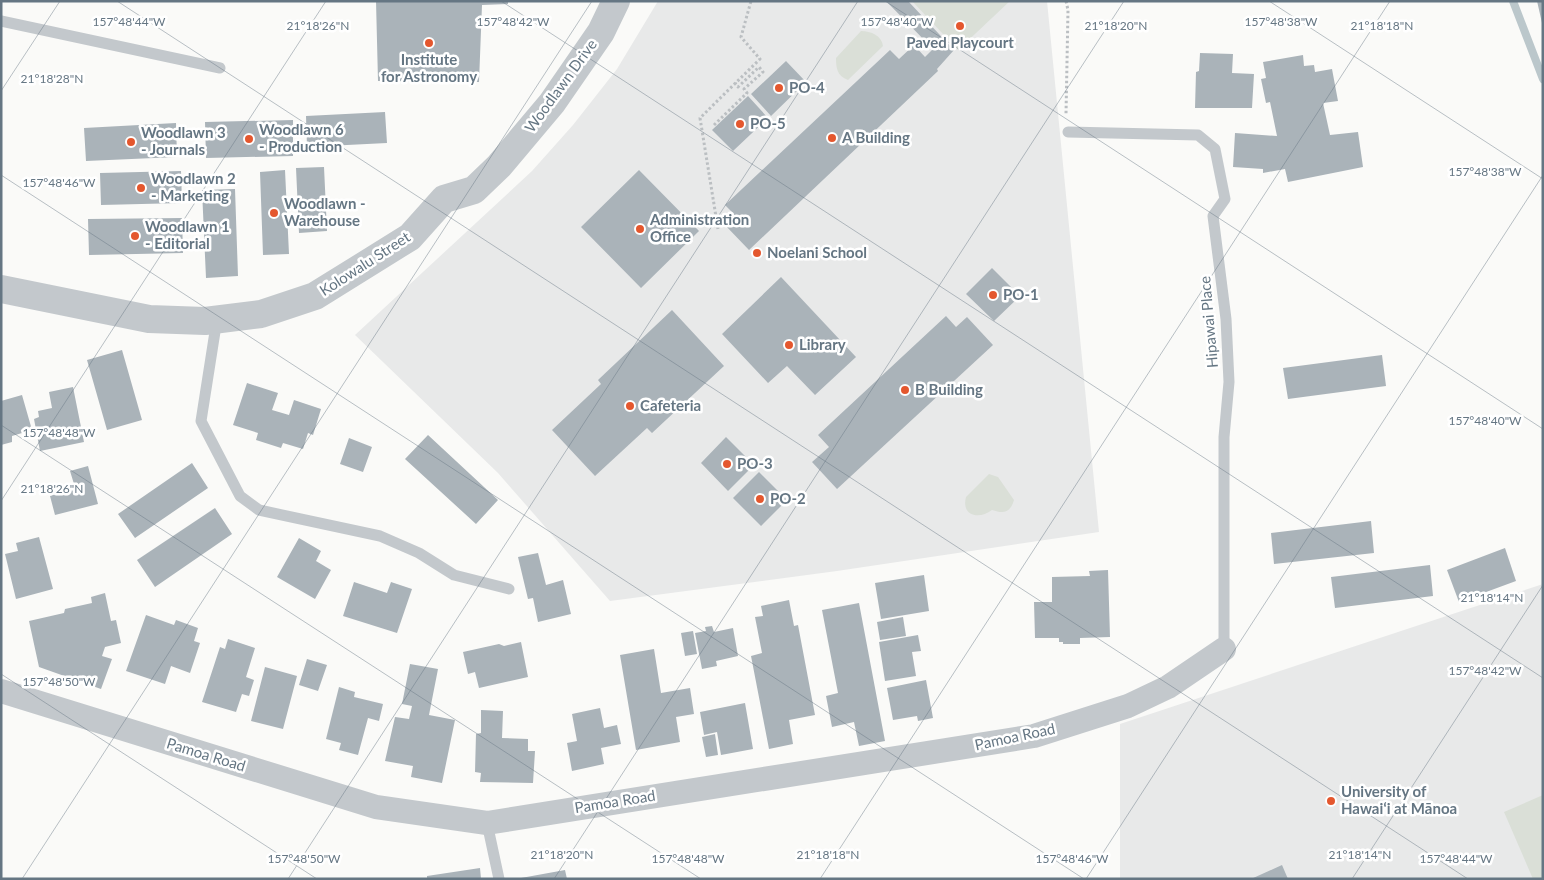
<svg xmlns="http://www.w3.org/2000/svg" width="1544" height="880" viewBox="0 0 1544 880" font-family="Lato,sans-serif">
	<rect width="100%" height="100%" fill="#fafaf8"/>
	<path fill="#e8e9e9" d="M658 1H1047L1099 532 837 571 610 601 498 473 355 335 532 171 573 125 617 69Z
		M1543 584V879H1120V724Z"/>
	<path fill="#dadfd7" d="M912 1H1010L958 50Z
		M861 31C871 31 882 36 883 46L848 80C837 76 836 68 836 58Z
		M989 474 998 477 1014 500C1010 513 1004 514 992 510 979 520 961 516 966 497Z
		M1543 795V879H1533L1504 812Z"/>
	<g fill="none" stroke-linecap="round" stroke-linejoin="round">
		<path stroke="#bbc7cb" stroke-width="8" d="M1513 1 1543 79"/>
	</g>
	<path fill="#aab3b9" d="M376 1H508V4L482 5 479 82 378 81Z
		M886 1H908L954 50 937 69 938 71 749 250 724 224 734 214 725 205 890 50 899 59 914 45 925 57 933 49Z
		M1537 1H1543V22L1542 23Z
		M1200 53 1233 54 1232 73 1254 74 1252 108H1195L1196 72 1199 71Z
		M1303 55 1304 66 1314 65 1315 72 1332 69 1338 101 1323 103 1330 135 1358 132 1363 167 1288 182 1285 169 1263 173V169L1233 167 1235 133 1277 136 1270 102 1266 103 1261 79 1266 78 1263 62Z
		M786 61 806 82 771 116 751 94Z
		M748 96 768 118 733 151 712 130Z
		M385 112 387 143 307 147 306 116Z
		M293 120V156L206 158 205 122Z
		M176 123 177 157 86 161 84 128Z
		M324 167 327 231 299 233 296 168Z
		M285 170 289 254 263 255 260 172Z
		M639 170 699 231 641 288 581 227Z
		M181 171 182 203 101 205 100 173Z
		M235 189 238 276 206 278 202 190Z
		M182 218 183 253 89 255 88 219Z
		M992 268 1020 296 994 321 966 294Z
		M781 277 856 357 815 395 787 366 768 383 722 334Z
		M672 310 724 366 652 433 647 428 595 476 552 430 601 384 598 380Z
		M946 316 956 327 967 317 993 345 837 489 812 462 829 447 818 435Z
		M122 350 142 420 107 430 87 360Z
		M1382 355 1386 386 1288 399 1283 368Z
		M247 383 278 393 272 410 289 415 294 400 321 409 313 435 308 433 303 449 283 443 281 448 256 440 258 433 233 425Z
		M73 387 84 442 40 451 34 419 39 417 38 411 52 408 49 392Z
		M22 395 32 430 12 436V442L1 445V401Z
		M428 435 498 500 476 524 405 459Z
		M726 437 754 465 728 491 701 463Z
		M349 438 372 447 363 472 340 464Z
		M192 463 208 488 135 538 118 514Z
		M88 466 98 504 55 515 50 496 59 493 58 488 74 484 70 471Z
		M759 472 787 500 761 526 733 498Z
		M215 508 232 534 155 587 137 560Z
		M1371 521 1374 553 1274 564 1271 533Z
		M39 537 53 589 16 599 5 554 18 551 16 543Z
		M299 538 321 551 316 561 331 570 315 599 277 577Z
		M1505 548 1516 581 1459 602 1447 570Z
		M538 553 546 585 563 580 571 614 538 622 533 598 528 599 518 557Z
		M1430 565 1433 596 1335 608 1331 577Z
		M1108 570 1110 637 1080 638V644H1063V642H1059V638H1035L1034 602H1052V577L1090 576 1089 571Z
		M924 575 929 611 881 619 875 583Z
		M354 582 387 593 391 582 412 589 397 633 343 616Z
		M105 593 111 621 116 620 121 643 105 647 102 656 112 659 101 689 39 667 29 621 64 613 65 609 92 603 91 597Z
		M789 600 794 626 798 625 815 715 789 720 793 744 769 749 751 656 762 653 755 617 763 616 761 606Z
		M859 603 885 741 859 746 854 722 832 727 826 696 838 693 822 610Z
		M146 615 174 625 176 620 198 628 194 641 200 643 190 673 171 666 165 684 126 671Z
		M903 617 906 636 880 640 877 622Z
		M712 626 714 632 733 628 738 656 716 661 717 666 702 669 695 633 706 631 705 627Z
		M693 631 697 654 685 656 681 633Z
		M918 635 921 651 912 652 916 676 885 681 879 642Z
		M228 639 255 648 246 677 254 680 249 696 242 694 236 712 202 702 220 647 225 649Z
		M521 642 528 677 479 688 475 672 468 674 463 652 499 644 504 646Z
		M654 649 661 693 690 688 694 714 676 717 680 742 636 750 620 655Z
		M307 659 327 665 318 691 299 685Z
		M410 664 438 669 429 715 455 720 442 783 411 777 413 766 385 761 395 717 409 719 412 706 402 704Z
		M265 667 297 676 283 729 251 721Z
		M926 680 933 718 918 721 917 716 893 720 887 688Z
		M339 687 355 692 354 697 383 704 379 721 368 718 358 755 339 750 341 743 326 739Z
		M745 703 753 749 721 755 717 732 704 735 700 712Z
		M600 708 604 728 617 725 621 744 601 748 604 764 572 771 567 743 577 741 572 714Z
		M481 710 503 711 502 738 528 739V751H535L533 783 480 782 481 773 475 772 476 734 481 733Z
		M715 734 718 755 706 757 702 737Z
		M1282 865 1288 879H1251Z
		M480 868 481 879H427V876Z
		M565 870 567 879H521V878Z"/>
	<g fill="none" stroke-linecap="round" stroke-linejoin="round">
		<path stroke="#bbbfc2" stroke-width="3" stroke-dasharray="2.5 2.5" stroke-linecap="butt" d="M1066 1 1068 10 1066 114
			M714 125 747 93 744 89 763 72 759 67 738 87 735 83
			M718 229 700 118 760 59 741 37 751 1"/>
		<path stroke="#c3c8cc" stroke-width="11" d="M1 21 220 68
			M1068 132 1198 135 1215 149 1225 199 1213 216 1226 319 1229 382 1224 437V649
			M217 319 201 421 240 496 259 510 380 536 419 553 454 575 509 589
			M487 823 499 879"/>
		<path stroke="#c3c8cc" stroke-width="24" d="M1 691 376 807 487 823 1034 736 1128 706 1168 687 1224 649"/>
		<path stroke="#c3c8cc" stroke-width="28" d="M1 289 149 319 205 321 261 314 315 296 410 237 444 199 474 190 499 166 552 103 601 32 616 1"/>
	</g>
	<path fill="none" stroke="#657683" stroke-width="1" stroke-opacity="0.45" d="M117 1 1468 879M501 1 1543 678M885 1 1543 429M1269 1 1543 179M1 91 60 1M1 175 1084 879M1 425 701 879M1 501 326 1M1 674 317 879M22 879 592 1M288 879 858 1M554 879 1124 1M820 879 1390 1M1086 879 1543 175M1352 879 1543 585"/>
	<g fill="#e4572e" stroke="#fff" stroke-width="2">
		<circle cx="960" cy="26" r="5"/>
		<circle cx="429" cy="43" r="5"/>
		<circle cx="779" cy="88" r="5"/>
		<circle cx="740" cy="124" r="5"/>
		<circle cx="832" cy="138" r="5"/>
		<circle cx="249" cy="139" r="5"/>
		<circle cx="131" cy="142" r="5"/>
		<circle cx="141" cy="188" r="5"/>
		<circle cx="274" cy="213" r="5"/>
		<circle cx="640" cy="229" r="5"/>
		<circle cx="135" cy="236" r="5"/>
		<circle cx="757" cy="253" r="5"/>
		<circle cx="993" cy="295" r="5"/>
		<circle cx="789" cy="345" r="5"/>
		<circle cx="905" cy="390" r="5"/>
		<circle cx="630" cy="406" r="5"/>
		<circle cx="727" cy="464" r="5"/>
		<circle cx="760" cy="499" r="5"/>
		<circle cx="1331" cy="801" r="5"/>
	</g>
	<g text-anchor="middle" stroke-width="5" stroke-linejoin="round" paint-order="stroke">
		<g font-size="15" font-weight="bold" fill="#657683" stroke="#fff" text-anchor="start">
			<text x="960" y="48" text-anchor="middle">Paved Playcourt</text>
			<text x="429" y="65" text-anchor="middle">Institute<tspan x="429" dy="17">for Astronomy</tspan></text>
			<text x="789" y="93">PO-4</text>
			<text x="750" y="129">PO-5</text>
			<text x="259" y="135">Woodlawn 6<tspan x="259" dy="17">- Production</tspan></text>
			<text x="141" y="138">Woodlawn 3<tspan x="141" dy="17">- Journals</tspan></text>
			<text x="842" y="143">A Building</text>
			<text x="151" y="184">Woodlawn 2<tspan x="151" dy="17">- Marketing</tspan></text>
			<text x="284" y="209">Woodlawn -<tspan x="284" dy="17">Warehouse</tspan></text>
			<text x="650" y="225">Administration<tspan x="650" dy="17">Office</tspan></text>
			<text x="145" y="232">Woodlawn 1<tspan x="145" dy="17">- Editorial</tspan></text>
			<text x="767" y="258">Noelani School</text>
			<text x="1003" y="300">PO-1</text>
			<text x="799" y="350">Library</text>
			<text x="915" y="395">B Building</text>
			<text x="640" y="411">Cafeteria</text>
			<text x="737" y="469">PO-3</text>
			<text x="770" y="504">PO-2</text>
			<text x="1341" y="797">University of<tspan x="1341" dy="17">Hawaiʻi at Mānoa</tspan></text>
		</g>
		<g font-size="15" fill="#657683" stroke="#fff">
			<text transform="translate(561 86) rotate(-54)" y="5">Woodlawn Drive</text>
			<text transform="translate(365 264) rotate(-33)" y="5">Kolowalu Street</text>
			<text transform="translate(1209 322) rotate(-95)" y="5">Hipawai Place</text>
			<text transform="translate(1015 737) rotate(-12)" y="5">Pamoa Road</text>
			<text transform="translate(206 755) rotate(17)" y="5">Pamoa Road</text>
			<text transform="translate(615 802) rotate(-9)" y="5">Pamoa Road</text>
		</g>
	</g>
	<g font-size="12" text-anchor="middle" fill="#657683" stroke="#fff" stroke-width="5" stroke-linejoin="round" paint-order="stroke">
		<text x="129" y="26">157°48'44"W</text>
		<text x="513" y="26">157°48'42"W</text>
		<text x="897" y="26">157°48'40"W</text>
		<text x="1281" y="26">157°48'38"W</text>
		<text x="318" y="30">21°18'26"N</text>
		<text x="1116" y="30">21°18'20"N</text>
		<text x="1382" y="30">21°18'18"N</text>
		<text x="52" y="83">21°18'28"N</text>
		<text x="1485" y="176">157°48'38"W</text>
		<text x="59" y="187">157°48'46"W</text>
		<text x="1485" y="425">157°48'40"W</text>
		<text x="59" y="437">157°48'48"W</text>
		<text x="52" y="493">21°18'26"N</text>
		<text x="1492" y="602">21°18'14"N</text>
		<text x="1485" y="675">157°48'42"W</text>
		<text x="59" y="686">157°48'50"W</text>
		<text x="562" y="859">21°18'20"N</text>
		<text x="828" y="859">21°18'18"N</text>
		<text x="1360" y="859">21°18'14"N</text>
		<text x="304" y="863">157°48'50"W</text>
		<text x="688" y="863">157°48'48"W</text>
		<text x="1072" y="863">157°48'46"W</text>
		<text x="1456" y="863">157°48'44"W</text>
	</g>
	<rect width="1544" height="880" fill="none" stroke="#657683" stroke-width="5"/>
</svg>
